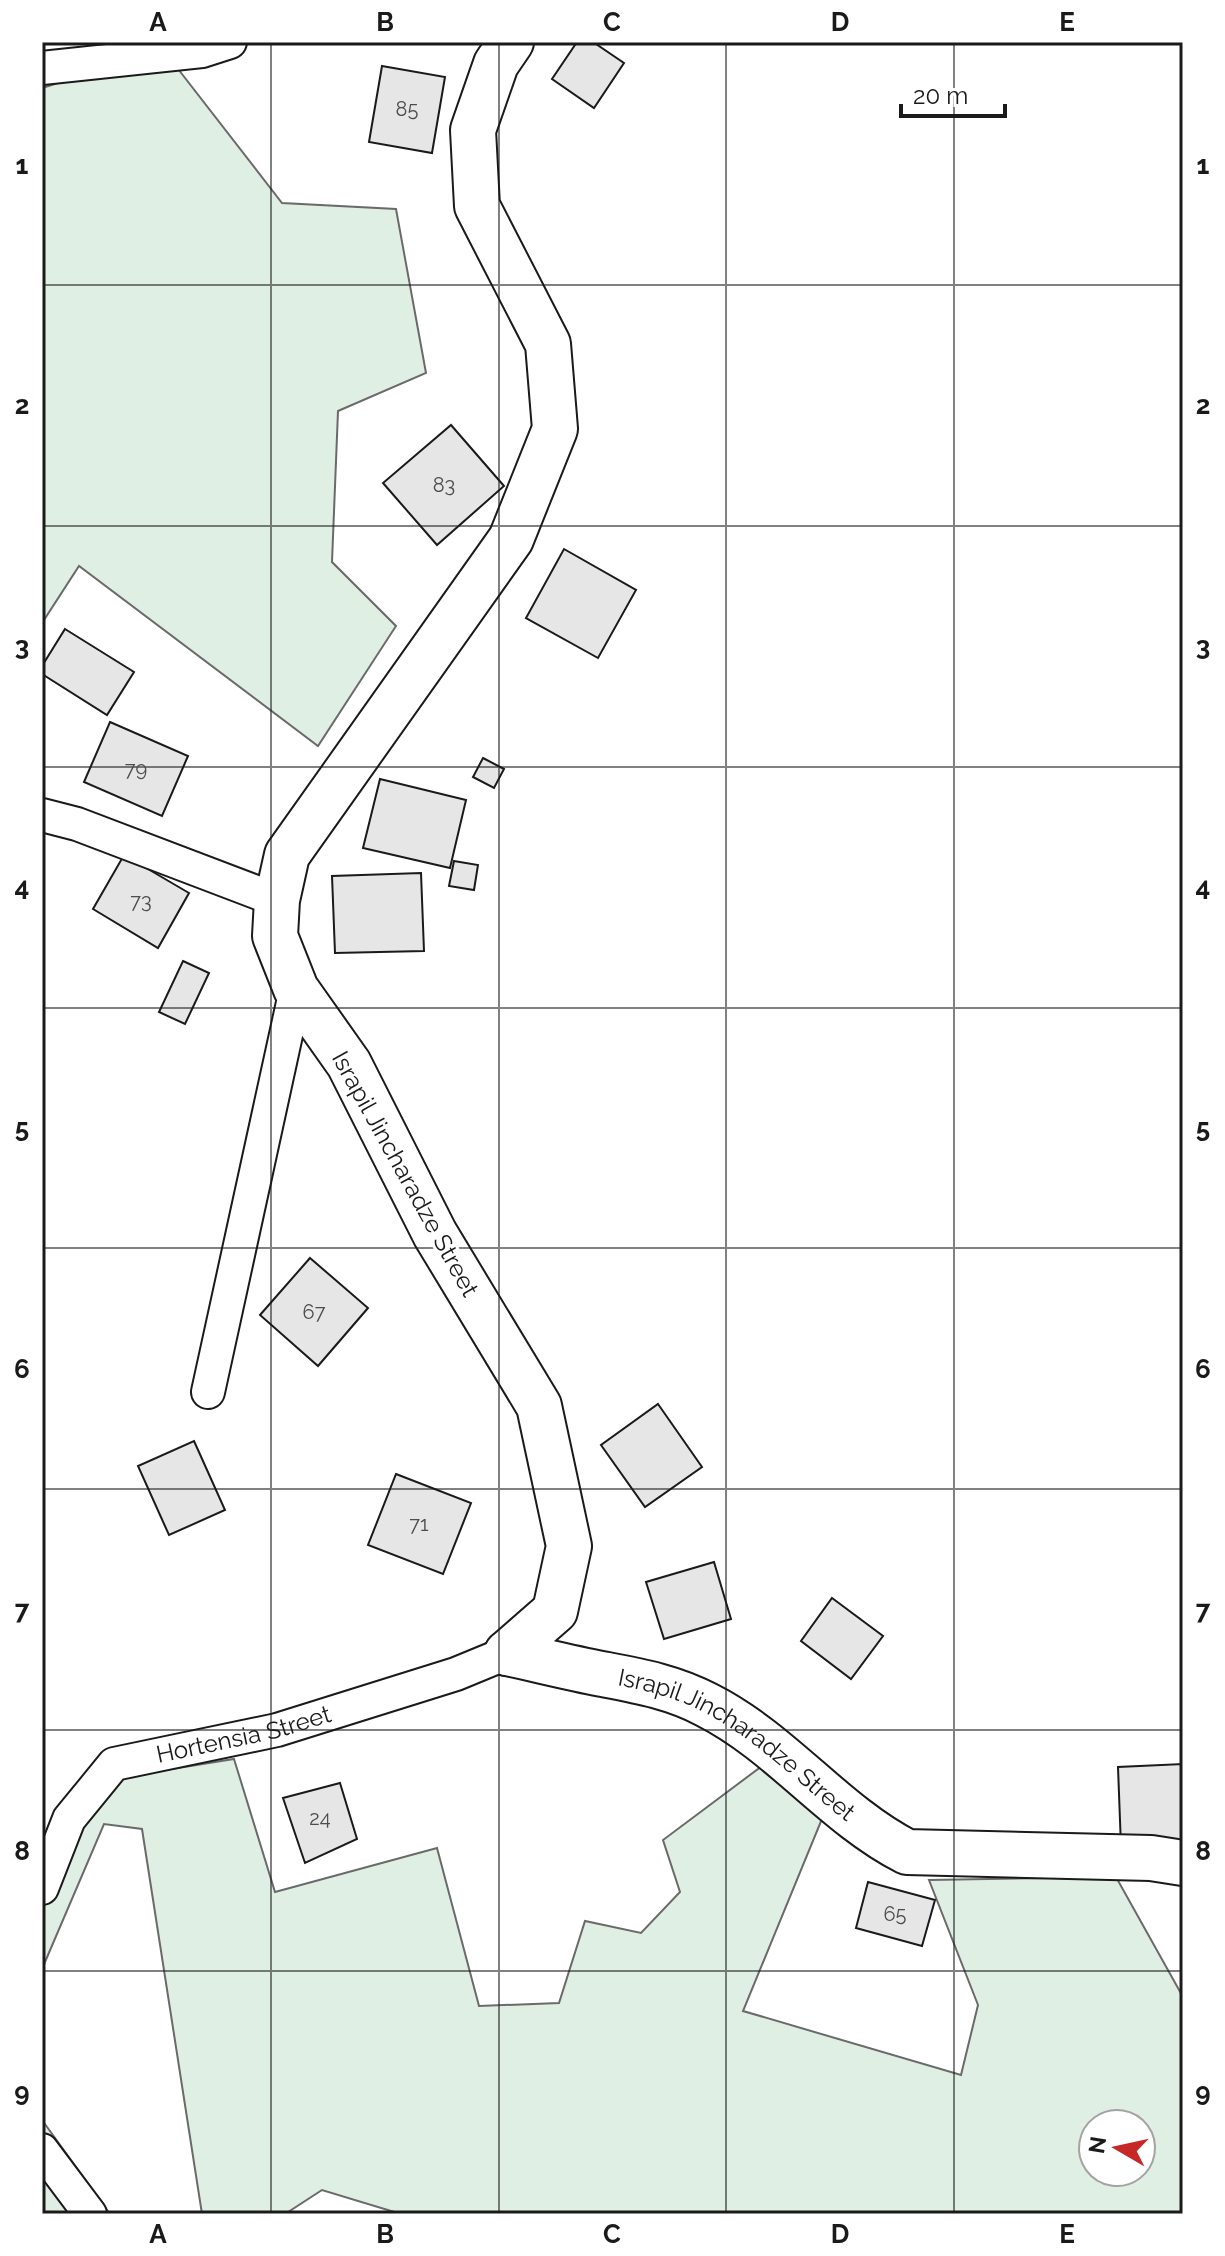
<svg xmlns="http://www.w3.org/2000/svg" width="1225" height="2256" viewBox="0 0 1225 2256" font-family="Raleway,sans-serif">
	<rect width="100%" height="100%" fill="#fff"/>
	<path fill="#e0efe3" stroke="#6a6a6a" stroke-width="2" fill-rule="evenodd" d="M161 47 282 203 396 209 426 373 338 411 332 562 396 626 318 746 79 566 42 623V88L84 75Z
		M234 1759 275 1892 437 1848 479 2006 559 2003 585 1921 641 1933 680 1892 663 1840 766 1763 824 1814 743 2011 961 2075 978 2005 929 1880 1116 1877 1183 1997V2214H401L322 2190 285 2214H202L142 1829 104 1824 42 1969V1867L70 1842 122 1777ZM1093 2124H1141V2172H1093Z
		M42 2120 110 2214H42Z"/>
	<path fill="#e6e6e6" stroke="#1a1a1a" stroke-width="2" d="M577 42H593L624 63 594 108 552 79Z
		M382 66 445 77 432 153 369 142Z
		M451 425 504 486 437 545 383 483Z
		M564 549 636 590 598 658 526 618Z
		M65 629 134 672 107 715 42 674V666Z
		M110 722 188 756 162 816 84 782Z
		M483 758 504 769 494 788 473 777Z
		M380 779 466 800 450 868 363 848Z
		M124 855 189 893 158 948 93 909Z
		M454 861 478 865 474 890 449 886Z
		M421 873 424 951 335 953 332 876Z
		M183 961 209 973 185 1024 159 1012Z
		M310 1258 368 1308 318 1366 260 1315Z
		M658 1404 702 1467 645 1507 601 1445Z
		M194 1441 225 1510 169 1535 138 1466Z
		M396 1474 471 1503 443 1574 368 1545Z
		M714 1562 731 1619 664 1639 646 1582Z
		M832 1598 883 1636 851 1679 801 1641Z
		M1183 1764V1844L1121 1847 1118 1767Z
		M340 1783 357 1839 305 1863 283 1798Z
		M868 1882 935 1900 922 1946 856 1928Z"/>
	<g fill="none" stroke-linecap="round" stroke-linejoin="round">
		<g stroke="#1a1a1a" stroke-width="36">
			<g id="street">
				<path d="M42 68 202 51 230 42"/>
				<path d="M42 815 77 824 277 900"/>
				<path d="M208 1392 296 989"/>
				<path id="s1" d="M42 1888 69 1819 114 1764 277 1730 456 1674 507 1653"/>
				<path d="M42 2150 90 2214"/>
			</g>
		</g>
		<g stroke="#1a1a1a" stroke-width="48">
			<g id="secondary">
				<path d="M507 1653 555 1611 569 1546 539 1406 435 1234 349 1064 296 989 275 936 277 900 287 855 511 539 555 429 548 344 477 206 473 130 496 64 511 42"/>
				<path id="s2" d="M507 1653C539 1660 571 1668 602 1674 639 1681 673 1687 707 1705 782 1743 833 1814 907 1852L1151 1858 1183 1863"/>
			</g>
		</g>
		<use href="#street" stroke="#fff" stroke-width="32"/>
		<use href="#secondary" stroke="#fff" stroke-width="44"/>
	</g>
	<path fill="none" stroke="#1a1a1a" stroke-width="2" stroke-opacity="0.55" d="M271 42V2214M499 42V2214M726 42V2214M954 42V2214M42 285H1183M42 526H1183M42 767H1183M42 1008H1183M42 1248H1183M42 1489H1183M42 1730H1183M42 1971H1183"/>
	<g text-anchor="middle" stroke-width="6" stroke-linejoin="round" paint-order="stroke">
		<g font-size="20" fill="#4d4d4d">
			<text x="407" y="116">85</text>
			<text x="444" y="492">83</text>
			<text x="136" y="776">79</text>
			<text x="141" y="908">73</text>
			<text x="314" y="1319">67</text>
			<text x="419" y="1531">71</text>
			<text x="320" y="1825">24</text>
			<text x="895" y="1921">65</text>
		</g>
		<g font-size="24" fill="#1a1a1a" stroke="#fff">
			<text transform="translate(405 1174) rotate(61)" y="8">Israpil Jincharadze Street</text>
			<text dy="8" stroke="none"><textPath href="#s1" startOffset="278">Hortensia Street</textPath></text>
			<text dy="8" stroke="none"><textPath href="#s2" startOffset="252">Israpil Jincharadze Street</textPath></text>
		</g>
	</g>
	<rect width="1225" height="2256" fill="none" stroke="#ffffff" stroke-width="88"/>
	<g transform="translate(1117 2148) rotate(279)"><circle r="38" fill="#ffffff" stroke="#a3a3a3" stroke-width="2"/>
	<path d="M0-6L14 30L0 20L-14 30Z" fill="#c62828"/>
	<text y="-12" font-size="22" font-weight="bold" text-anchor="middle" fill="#1a1a1a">N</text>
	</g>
	<path d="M901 104v12h104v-12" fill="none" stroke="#1a1a1a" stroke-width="4"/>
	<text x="913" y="104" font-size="24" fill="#1a1a1a" stroke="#ffffff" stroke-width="6" paint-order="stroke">20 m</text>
	<rect x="44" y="44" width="1137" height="2168" fill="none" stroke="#1a1a1a" stroke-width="3"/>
	<g font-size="26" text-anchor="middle" font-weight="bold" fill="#1a1a1a">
		<text x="158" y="31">A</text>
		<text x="385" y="31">B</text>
		<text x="612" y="31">C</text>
		<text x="840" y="31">D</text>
		<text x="1067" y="31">E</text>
		<text x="22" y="174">1</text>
		<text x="1203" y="174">1</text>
		<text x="22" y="414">2</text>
		<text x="1203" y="414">2</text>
		<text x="22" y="655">3</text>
		<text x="1203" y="655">3</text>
		<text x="22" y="896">4</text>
		<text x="1203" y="896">4</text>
		<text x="22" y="1137">5</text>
		<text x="1203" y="1137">5</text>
		<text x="22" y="1378">6</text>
		<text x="1203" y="1378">6</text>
		<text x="22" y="1619">7</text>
		<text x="1203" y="1619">7</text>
		<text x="22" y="1860">8</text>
		<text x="1203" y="1860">8</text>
		<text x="22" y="2101">9</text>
		<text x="1203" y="2101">9</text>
		<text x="158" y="2243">A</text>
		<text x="385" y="2243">B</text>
		<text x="612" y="2243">C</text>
		<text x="840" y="2243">D</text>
		<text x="1067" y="2243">E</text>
	</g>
</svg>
